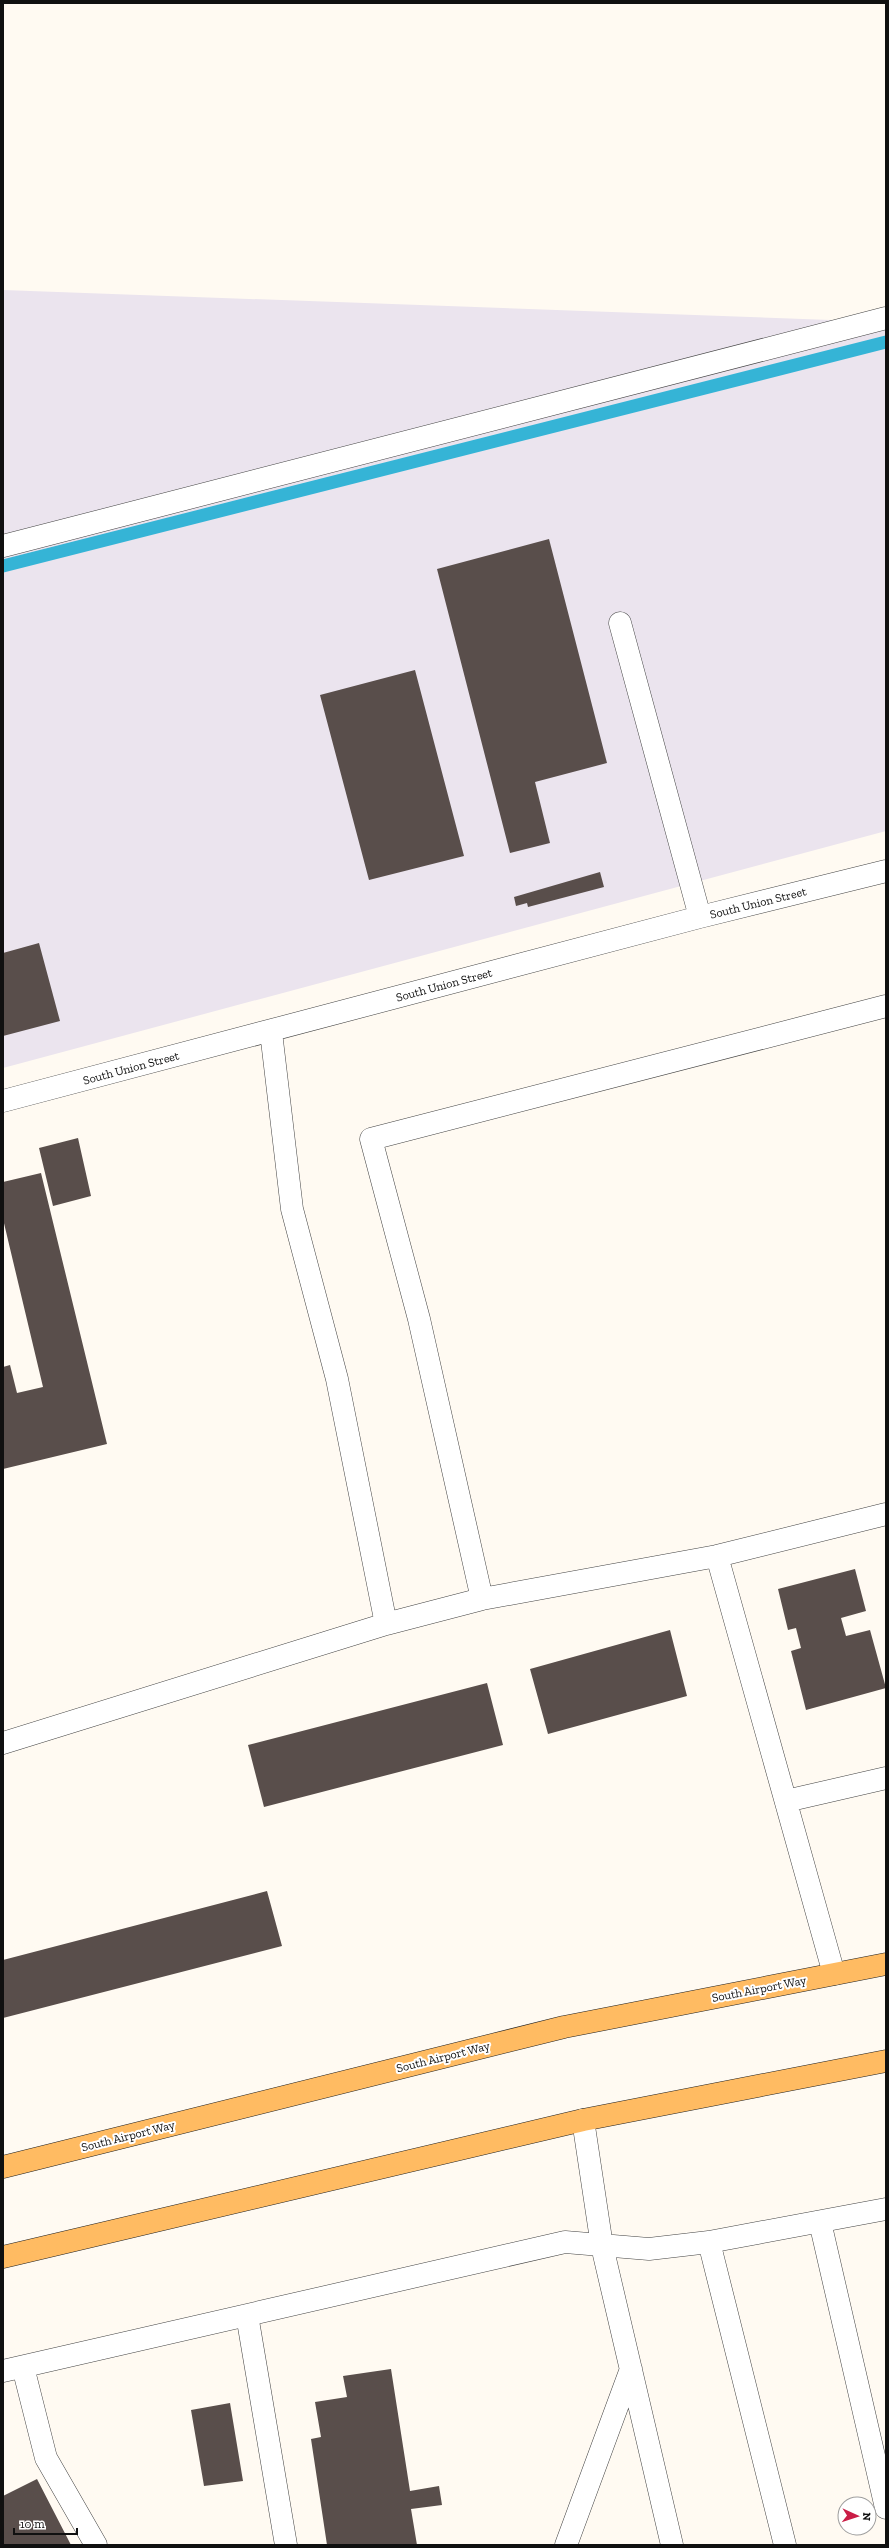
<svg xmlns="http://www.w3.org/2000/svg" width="889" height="2548" viewBox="0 0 889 2548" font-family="'Zilla Slab',serif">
	<rect width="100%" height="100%" fill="#fffaf2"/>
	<path fill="#ebe4ee" d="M3 290 886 322V831L3 1068Z"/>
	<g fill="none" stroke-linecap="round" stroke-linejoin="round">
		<path stroke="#35b4d6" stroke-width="13" d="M3 566 886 342"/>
	</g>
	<path fill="#594e4b" d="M549 539 607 763 535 782 550 843 510 853 437 569Z
		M415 670 464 856 369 880 320 695Z
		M600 872 604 887 528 907 527 903 516 906 514 897Z
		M39 943 60 1021 3 1036V953Z
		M78 1138 91 1196 53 1206 39 1148Z
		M41 1173 107 1444 3 1469V1367L10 1365 17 1393 43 1387 3 1219V1182Z
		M855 1569 866 1611 841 1618 846 1636 870 1630 886 1688 806 1710 791 1651 801 1648 796 1628 788 1630 778 1589Z
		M670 1630 687 1696 548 1734 530 1669Z
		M487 1683 503 1745 264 1807 248 1745Z
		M267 1891 282 1946 3 2018V1960Z
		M391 2369 410 2491 439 2486 442 2505 411 2509 417 2545H327L311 2439 321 2437 315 2402 347 2397 343 2376Z
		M230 2403 243 2481 204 2486 191 2410Z
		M37 2479 71 2545H3V2496Z"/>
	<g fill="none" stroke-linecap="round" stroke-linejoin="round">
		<g stroke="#434343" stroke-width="23">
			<path id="minor" d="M3 546 886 318
				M620 623 700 917
				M3 1101 700 917 886 871
				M717 1556 886 1514
				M482 1599 419 1319 371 1139 886 1006
				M386 1624 482 1599 717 1556 834 1974
				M3 1743 386 1624 337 1379 292 1209 271 1032
				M786 1801 886 1778
				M583 2120 602 2246 672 2545
				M820 2222 886 2508
				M709 2242 785 2545
				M247 2315 286 2545
				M23 2367 46 2458 96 2545
				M3 2371 565 2242 649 2249 709 2242 886 2209
				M566 2545 631 2369"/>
		</g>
		<g stroke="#212121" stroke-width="23">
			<path id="major" d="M3 2167 564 2027 886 1964
				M3 2257 583 2120 886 2061"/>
		</g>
		<use href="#minor" stroke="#fff" stroke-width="22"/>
		<use href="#major" stroke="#ffbb62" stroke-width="22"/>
	</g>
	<g text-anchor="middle" stroke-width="4" stroke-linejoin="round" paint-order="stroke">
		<g font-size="12" fill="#101010" stroke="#fff">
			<text transform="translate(758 903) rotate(-14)" y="4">South Union Street</text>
			<text transform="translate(444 985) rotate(-15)" y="4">South Union Street</text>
			<text transform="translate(131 1068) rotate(-15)" y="4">South Union Street</text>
			<text transform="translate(759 1989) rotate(-11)" y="4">South Airport Way</text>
			<text transform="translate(443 2057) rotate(-14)" y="4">South Airport Way</text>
			<text transform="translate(128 2136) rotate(-14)" y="4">South Airport Way</text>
		</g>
	</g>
	<rect width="889" height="2548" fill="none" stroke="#101010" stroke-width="8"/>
	<g transform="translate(857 2516) rotate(93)"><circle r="19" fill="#ffffff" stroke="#9f9f9f"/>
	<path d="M0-3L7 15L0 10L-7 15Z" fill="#ca1d46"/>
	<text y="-6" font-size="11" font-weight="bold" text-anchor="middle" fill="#101010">N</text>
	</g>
	<path d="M14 2528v6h63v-6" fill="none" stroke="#101010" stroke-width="2"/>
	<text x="20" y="2528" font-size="12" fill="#101010" stroke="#ffffff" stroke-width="3" paint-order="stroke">10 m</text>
</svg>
